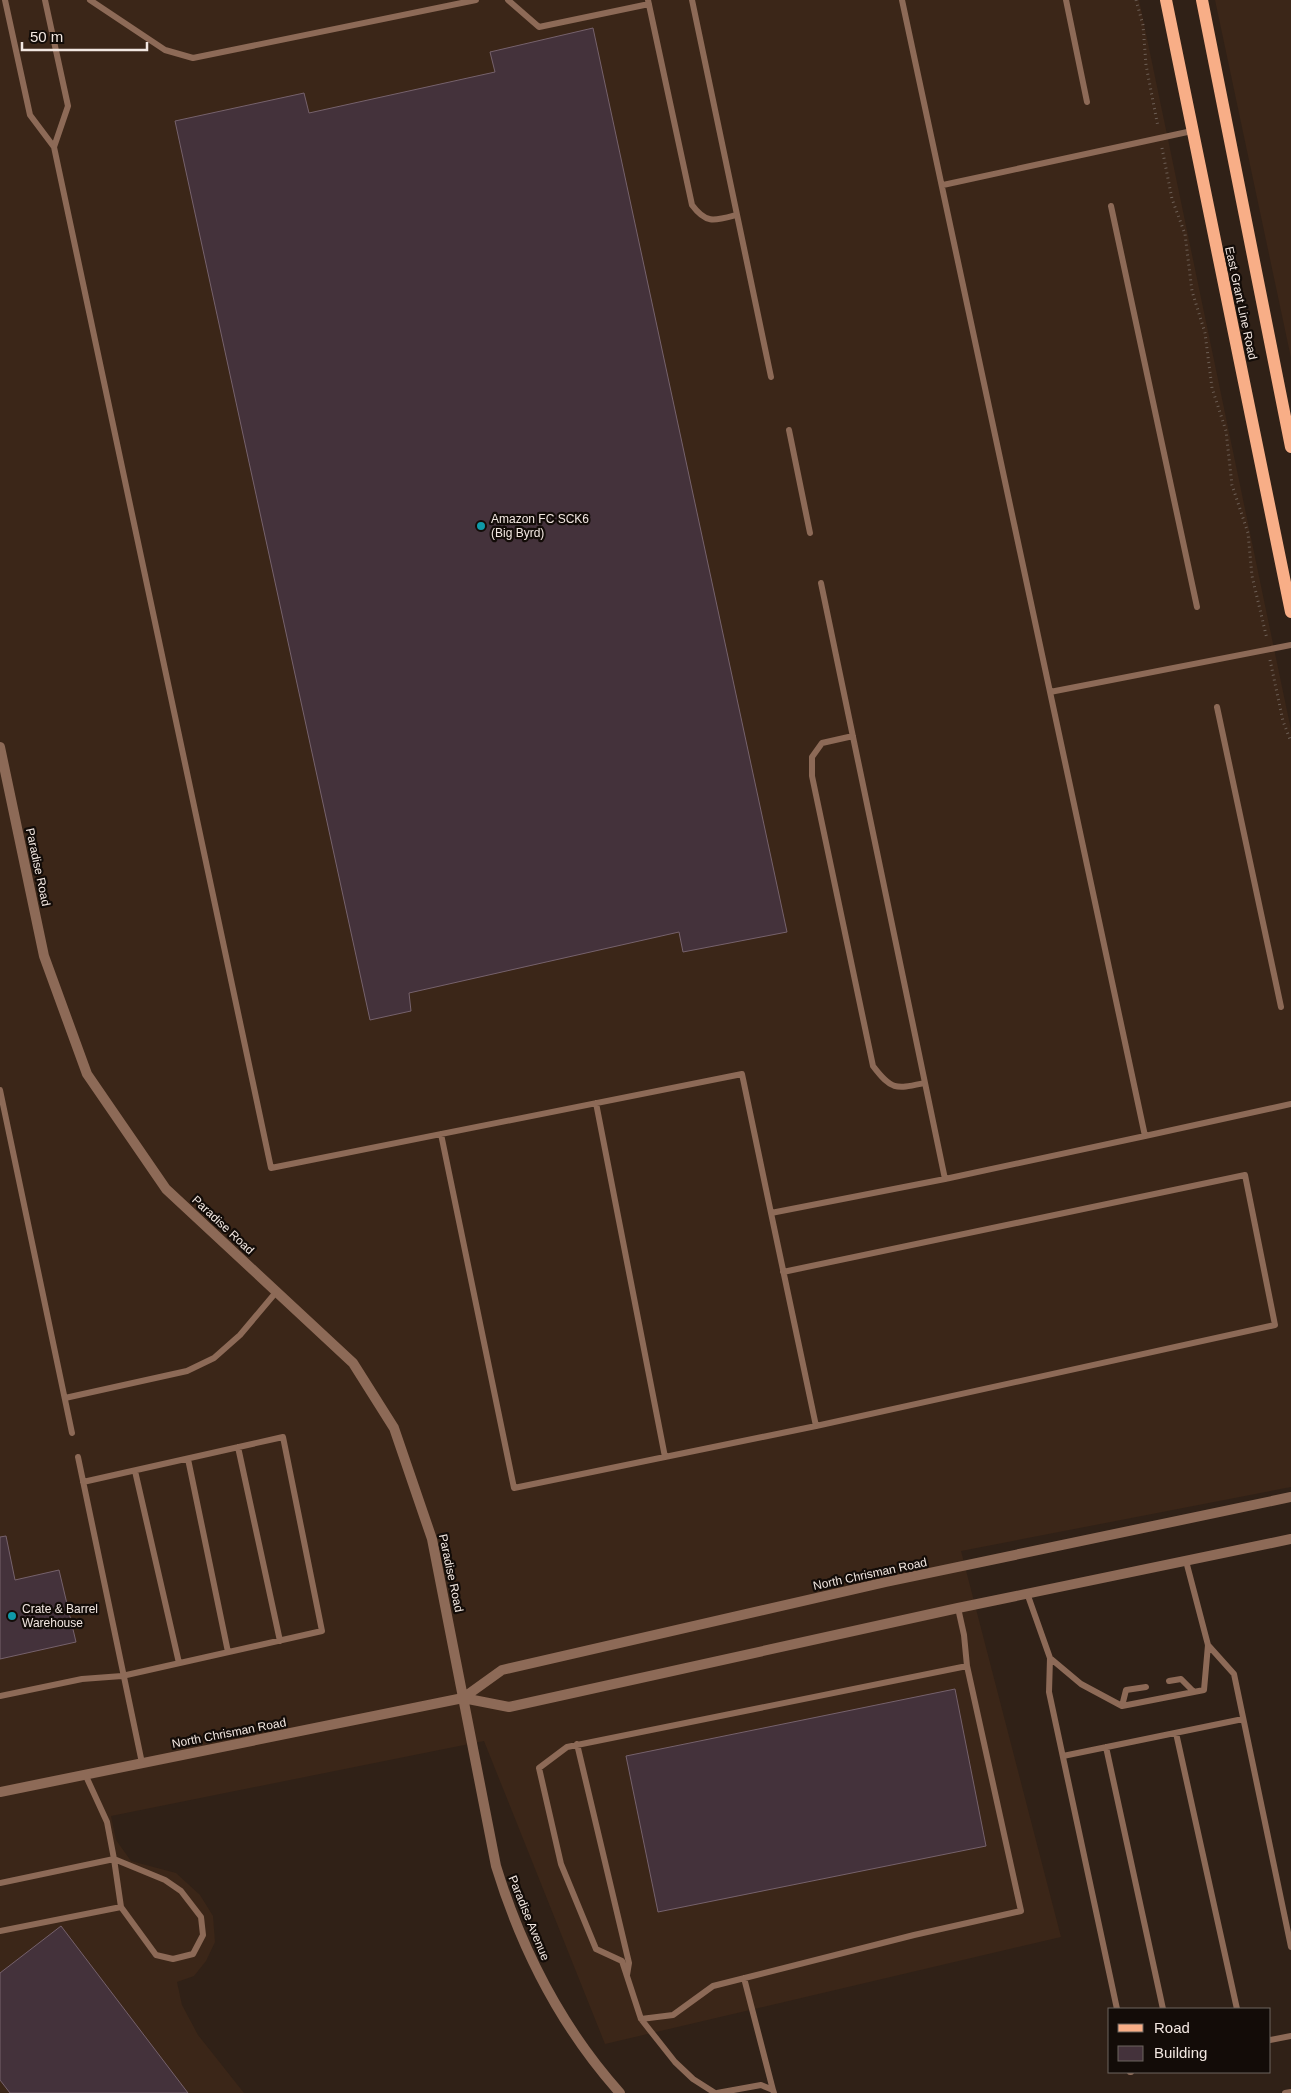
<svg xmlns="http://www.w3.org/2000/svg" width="1291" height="2093" viewBox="0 0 1291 2093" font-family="Helvetica,sans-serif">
	<rect width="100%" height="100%" fill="#302117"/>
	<path fill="#3b2618" d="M0 0H1139L1291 730V1487L961 1551 1061 1937 605 2044 484 1741 111 1816 116 1840 131 1861 176 1873 200 1895 213 1916 215 1942 206 1961 194 1976 177 1982 182 2005 198 2035 244 2093H0Z
		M1215 0H1291V358Z"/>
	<path fill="#44323b" stroke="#76626c" d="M593 28 787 932 683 952 679 932 409 993 411 1011 370 1020 175 121 304 93 309 113 495 72 490 52Z
		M6 1536 15 1580 59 1570 76 1642 0 1659V1537Z
		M955 1689 986 1846 658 1912 626 1756Z
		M61 1926 188 2093H10L0 2080V1973Z"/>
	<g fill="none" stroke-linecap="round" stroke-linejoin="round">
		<path stroke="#6d5f56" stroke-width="3" stroke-dasharray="1 4" stroke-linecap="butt" d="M1136 0 1143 25 1146 65 1158 127
			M1162 148 1172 199 1185 234 1192 291 1205 333 1212 388 1226 431 1232 485 1248 533 1252 576 1267 639
			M1270 660 1283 721 1291 742"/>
		<path stroke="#8d6a57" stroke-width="6" d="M5 0 30 115 54 147
			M45 0 68 106 54 147 271 1168 742 1074 771 1213 945 1179
			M90 0 165 50 193 58 476 0
			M508 0 539 27 649 4
			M648 0 692 205C706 224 714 221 736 215
			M692 0 771 377
			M1066 0 1087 102
			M943 185 1192 131
			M1111 206 1197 607
			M789 430 810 533
			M821 583 945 1179 1145 1136 902 0
			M1050 692 1291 645
			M1217 707 1281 1007
			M853 736 822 743 812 757V776L873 1066C892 1091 896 1089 925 1083
			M0 1090 72 1433
			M596 1103 665 1457
			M441 1134 514 1488 816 1426
			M1145 1136 1291 1104
			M771 1213 816 1426 1275 1325 1245 1175 783 1272
			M65 1398 187 1371 214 1358 240 1335 277 1291
			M238 1447 280 1641
			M78 1457 142 1763
			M188 1459 228 1652
			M135 1471 179 1663
			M1027 1593 1050 1658 1081 1684 1122 1706 1204 1690 1208 1645 1186 1561
			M958 1608 964 1635 967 1666 1021 1911 914 1935 713 1986 673 2015 641 2019 622 1961 596 1949 561 1864 539 1768 567 1747 967 1666
			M1208 1645 1234 1674 1291 1947
			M1050 1658 1049 1692 1117 2009
			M1169 1681 1181 1679 1193 1691
			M0 1696 82 1679 122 1676 322 1631 283 1437 83 1482
			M1122 1706 1126 1690 1146 1687
			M1176 1733 1237 2009
			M577 1744 629 1963 627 1975
			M1106 1747 1163 2009
			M1063 1756 1243 1719
			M114 1859 165 1880 181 1891 201 1917 203 1935 193 1954 173 1959 156 1955 121 1907Z
			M0 1883 114 1859 107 1822 85 1774
			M0 1931 121 1907
			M744 1978 773 2090
			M641 2019 675 2062 693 2079 715 2093
			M1270 2040 1291 2036
			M1130 2072H1131
			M717 2093 761 2085 773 2090 774 2093
			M1285 2093 1291 2092"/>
		<path stroke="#8d6a57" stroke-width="10" d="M0 747 44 956 87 1074 166 1189 353 1363 394 1428 432 1539 496 1866C522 1951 561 2027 620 2093
			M463 1698 502 1670 886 1582 1291 1497
			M0 1792 463 1698 509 1707 958 1608 1291 1539"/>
		<path stroke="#f8ae87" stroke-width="12" d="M1166 0 1291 612
			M1202 0 1291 447"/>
	</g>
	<g fill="#0f9aa8" stroke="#130c08" stroke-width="2">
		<circle cx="481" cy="526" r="5"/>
		<circle cx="12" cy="1616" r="5"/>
	</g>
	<g text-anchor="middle" stroke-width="4.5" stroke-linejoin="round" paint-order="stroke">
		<g font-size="12" fill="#f2e7e1" stroke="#130c08">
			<text transform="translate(1241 303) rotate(78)" y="4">East Grant Line Road</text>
			<text transform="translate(38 867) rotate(78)" y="4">Paradise Road</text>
			<text transform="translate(223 1225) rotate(43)" y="4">Paradise Road</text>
			<text transform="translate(451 1573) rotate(78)" y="4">Paradise Road</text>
			<text transform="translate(870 1574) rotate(-12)" y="4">North Chrisman Road</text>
			<text transform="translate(229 1733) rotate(-11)" y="4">North Chrisman Road</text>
			<text transform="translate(529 1918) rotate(68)" y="4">Paradise Avenue</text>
		</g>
		<g font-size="12" fill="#f2e7e1" stroke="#130c08" text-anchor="start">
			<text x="491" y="523">Amazon FC SCK6<tspan x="491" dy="14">(Big Byrd)</tspan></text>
			<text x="22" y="1613">Crate &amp; Barrel<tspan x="22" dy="14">Warehouse</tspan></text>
		</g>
	</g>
	<rect x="1108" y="2008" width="162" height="65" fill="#130c08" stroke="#6c645f"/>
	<rect x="1118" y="2024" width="25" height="8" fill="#f8ae87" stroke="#6c645f"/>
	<text x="1154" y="2033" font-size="15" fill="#f2e7e1">Road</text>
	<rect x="1118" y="2046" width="25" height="15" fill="#44323b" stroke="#6c645f"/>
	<text x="1154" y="2058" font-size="15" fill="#f2e7e1">Building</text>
	<path d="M22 42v8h125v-8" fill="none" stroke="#f2e7e1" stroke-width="2.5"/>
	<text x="30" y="42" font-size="15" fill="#f2e7e1" stroke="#130c08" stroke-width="4" paint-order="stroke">50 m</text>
</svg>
